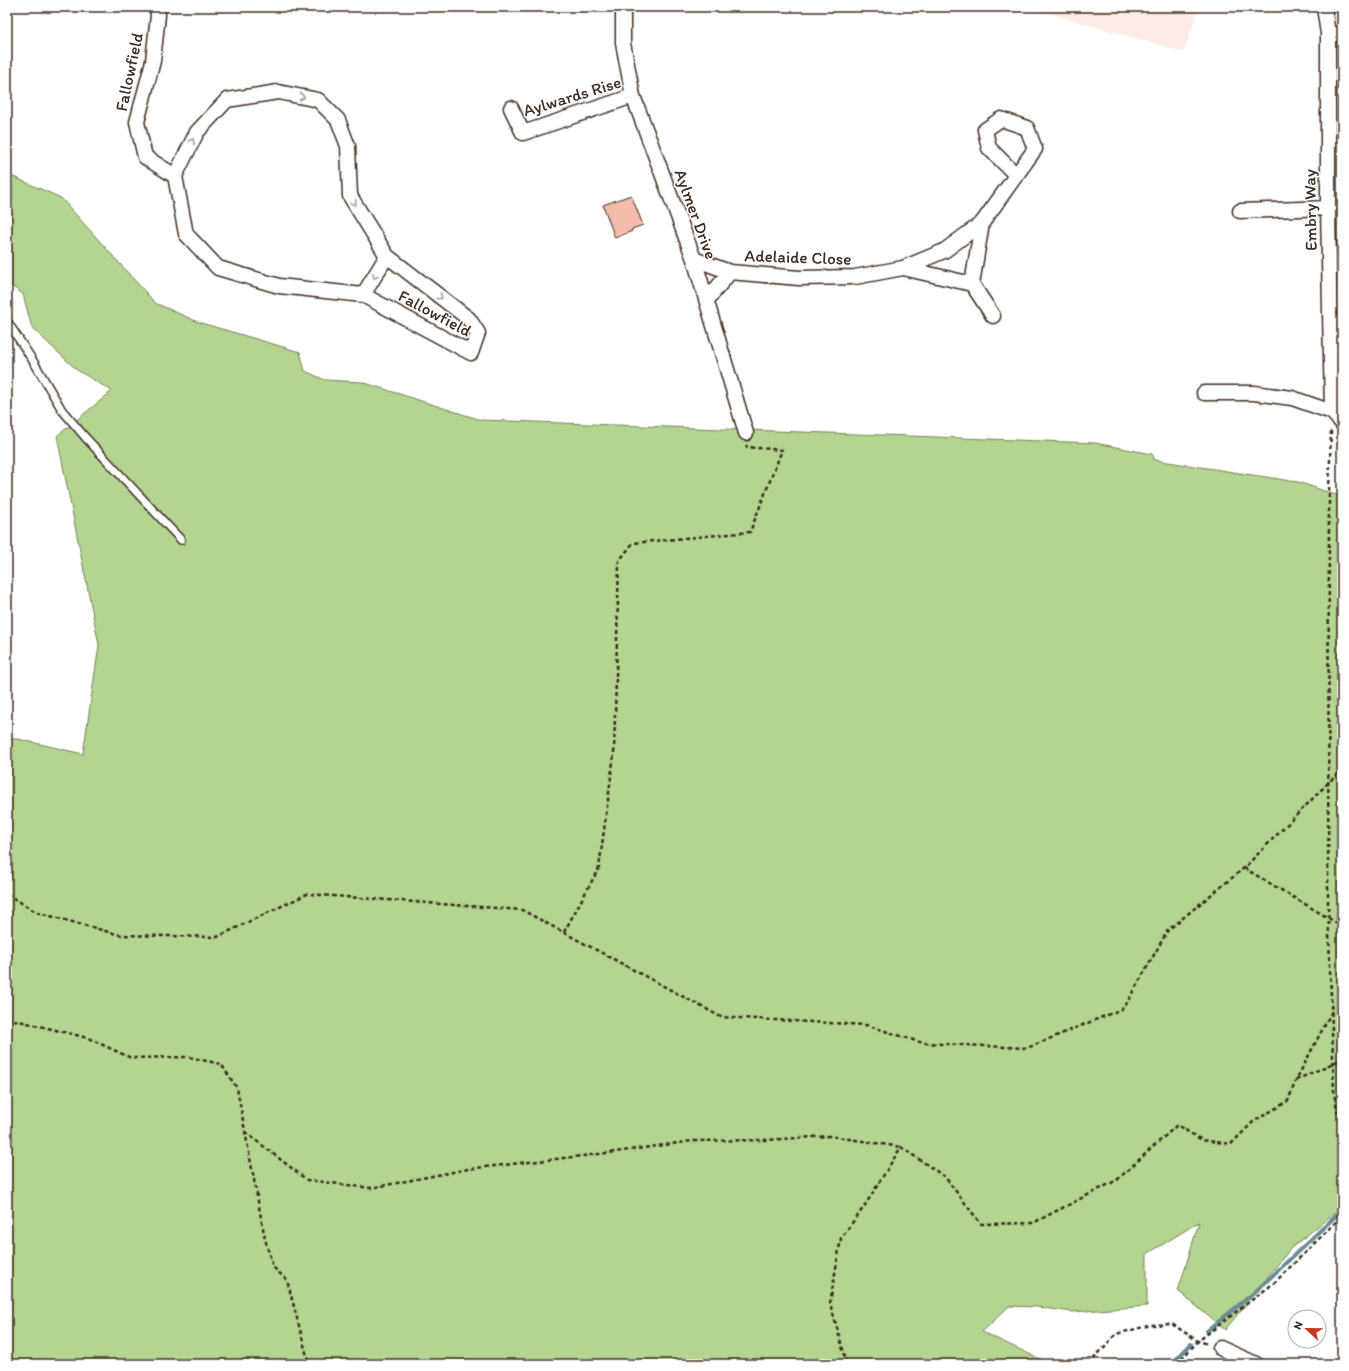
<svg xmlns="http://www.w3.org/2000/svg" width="1349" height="1371" viewBox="0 0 1349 1371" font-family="Itim,sans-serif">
	<rect width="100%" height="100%" fill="#fff"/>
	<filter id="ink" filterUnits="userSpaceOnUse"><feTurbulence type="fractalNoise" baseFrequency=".025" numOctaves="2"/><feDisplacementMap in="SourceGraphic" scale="8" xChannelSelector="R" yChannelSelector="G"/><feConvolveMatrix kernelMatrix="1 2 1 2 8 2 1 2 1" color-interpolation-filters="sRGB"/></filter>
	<g filter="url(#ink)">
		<path fill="#fcebe6" d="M1026 7H1199L1184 52Z"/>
		<path fill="#b3d590" stroke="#778057" d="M7 174 61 198 155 303 198 322 300 352 305 371 325 380 362 382 481 420 1095 443 1152 454 1155 460 1298 482 1342 497V1207L1291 1248 1225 1330 1178 1291 1199 1222 1147 1254V1306L1073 1312 1037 1307 1009 1306 982 1332 1051 1364H7V739H18L83 754 99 645 57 436 112 391 77 370 32 328 23 294 7 283Z"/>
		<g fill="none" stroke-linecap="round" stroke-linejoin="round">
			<path stroke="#668c95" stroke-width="4" d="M1207 1331 1255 1292 1342 1210
				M1172 1364 1191 1344"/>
		</g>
		<path fill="#f5bcab" stroke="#3b2a1e" d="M631 195 643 225 632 229V231L615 238 603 205Z"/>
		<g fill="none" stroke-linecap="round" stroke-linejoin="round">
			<g stroke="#3b2a1e" stroke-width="10">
				<path id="service" d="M7 321 35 364 62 410 85 437 181 540"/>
			</g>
			<g stroke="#3b2a1e" stroke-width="17">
				<path id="minor" d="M157 7 158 15 153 61 137 122 145 157 175 176 186 234 218 268 279 286 363 295 471 353 478 333 469 319 387 256 350 196 348 146 338 120 318 100 278 92 227 100 197 132 175 176
					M623 7V43L633 96 694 259 746 433
					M1328 34H1342
					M511 108 523 133 633 96
					M1240 211 1328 208
					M694 259 730 272 799 278 855 277 903 268 944 251 982 223 1035 149 1027 128 1001 119 985 130 989 148 1016 175
					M903 268 972 284 993 316
					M972 284 982 223
					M363 295 387 256
					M707 300 730 272
					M1204 393H1254L1292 398 1332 412 1328 208V34L1324 7
					M1332 412 1342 423
					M1220 1348 1256 1364"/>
			</g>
			<path stroke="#3b2a1e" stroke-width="2.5" stroke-dasharray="4 3" stroke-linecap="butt" d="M1331 431 1329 490 1328 903 1334 1092 1342 1138
				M1244 868 1342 926
				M7 894 36 912 120 935 217 937 307 894 522 910 721 1017 866 1025 923 1043 1027 1048 1124 1008 1168 930 1244 868 1342 769
				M564 932 599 868 614 754 619 561 633 543 750 532 782 450 747 447 746 445
				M7 1018 88 1038 131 1058 188 1057 221 1064 237 1088 265 1239 273 1267 287 1280 309 1364
				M1296 1080 1342 1059
				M245 1132 307 1180 371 1188 468 1169 608 1153 692 1141 765 1140 830 1136 901 1147
				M847 1364 830 1303 841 1238 864 1207 901 1147 945 1177 981 1224 1033 1223 1117 1180 1177 1125 1202 1140 1231 1144 1253 1122 1288 1101 1296 1080 1332 1011
				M1089 1364 1116 1334 1151 1325 1172 1324 1198 1341 1208 1344
				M1177 1364 1198 1341 1274 1283 1342 1216"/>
			<use href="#service" stroke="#fff" stroke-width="7"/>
			<use href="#minor" stroke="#fff" stroke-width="14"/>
		</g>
		<defs><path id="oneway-chevron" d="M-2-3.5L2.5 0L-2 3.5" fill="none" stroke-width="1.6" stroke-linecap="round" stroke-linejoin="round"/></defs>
		<g stroke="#a79f9a">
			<use href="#oneway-chevron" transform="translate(302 97) rotate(11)"/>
			<use href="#oneway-chevron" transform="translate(192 141) rotate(-63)"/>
			<use href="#oneway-chevron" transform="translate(354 203) rotate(59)"/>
			<use href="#oneway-chevron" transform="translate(375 276) rotate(121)"/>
			<use href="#oneway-chevron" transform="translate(440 297) rotate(37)"/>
		</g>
	</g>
	<g text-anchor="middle" stroke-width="3" stroke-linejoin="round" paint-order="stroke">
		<g font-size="17" fill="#3b2a1e" stroke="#fff">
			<text transform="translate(129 72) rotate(-78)" y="6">Fallowfield</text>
			<text transform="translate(572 96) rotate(-17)" y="6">Aylwards Rise</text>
			<text transform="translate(1310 210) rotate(-91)" y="6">Embry Way</text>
			<text transform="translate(696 214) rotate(70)" y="6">Aylmer Drive</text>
			<text transform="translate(798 257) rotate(2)" y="6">Adelaide Close</text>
			<text transform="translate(435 313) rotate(28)" y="6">Fallowfield</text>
		</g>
	</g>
	<rect width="1349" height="1371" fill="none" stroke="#fff" stroke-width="24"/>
	<rect x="12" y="12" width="1325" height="1347" fill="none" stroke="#3b2a1e" stroke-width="1.5" filter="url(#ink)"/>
	<g transform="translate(1307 1329) rotate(292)"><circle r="19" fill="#ffffff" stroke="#b1aaa5"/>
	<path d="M0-3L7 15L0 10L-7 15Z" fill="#c8321e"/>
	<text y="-6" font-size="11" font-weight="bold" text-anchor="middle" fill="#3b2a1e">N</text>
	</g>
</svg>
